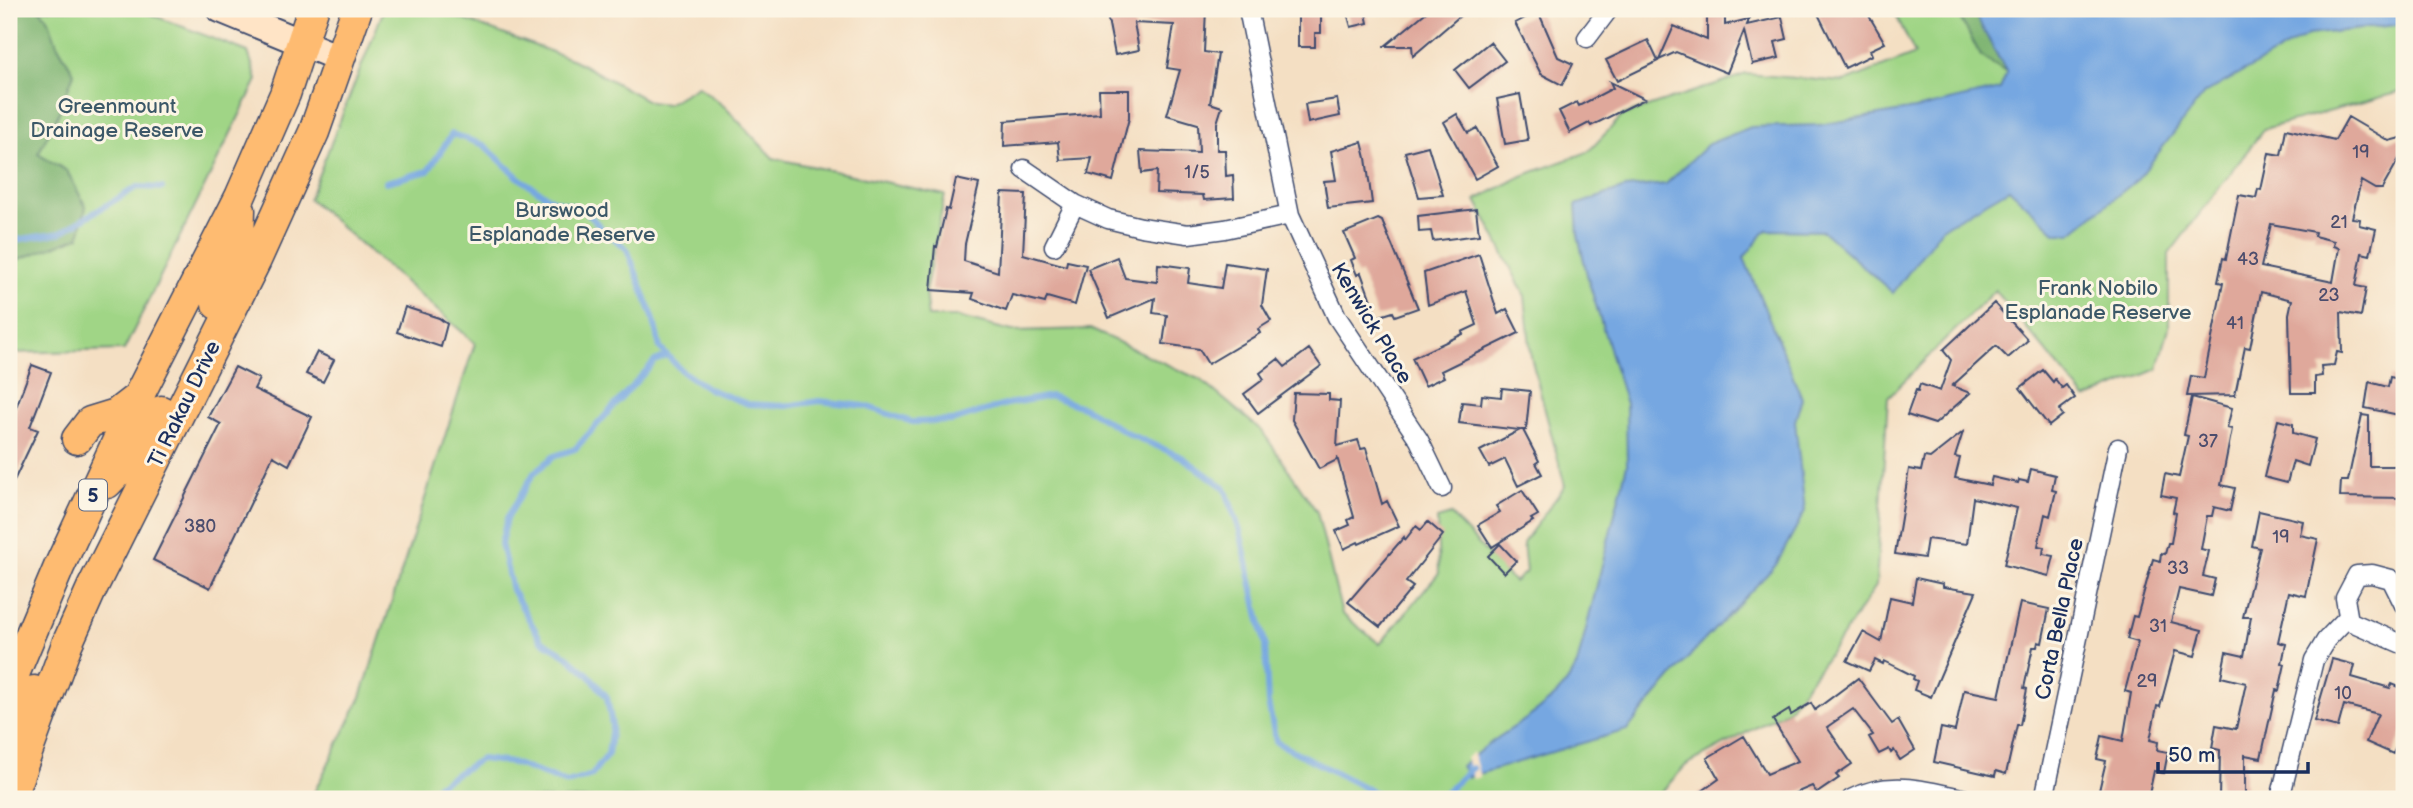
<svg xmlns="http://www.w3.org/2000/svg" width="2413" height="808" viewBox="0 0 2413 808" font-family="'Balsamiq Sans',sans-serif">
	<rect width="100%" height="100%" fill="#fcf5e5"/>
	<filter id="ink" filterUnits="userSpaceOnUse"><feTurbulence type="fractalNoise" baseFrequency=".0143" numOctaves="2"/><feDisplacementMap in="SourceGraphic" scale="14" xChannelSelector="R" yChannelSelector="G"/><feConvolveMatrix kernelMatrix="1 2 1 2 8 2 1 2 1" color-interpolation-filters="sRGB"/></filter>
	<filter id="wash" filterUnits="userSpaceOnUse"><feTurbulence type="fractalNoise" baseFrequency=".00686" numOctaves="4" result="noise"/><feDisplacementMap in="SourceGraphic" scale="28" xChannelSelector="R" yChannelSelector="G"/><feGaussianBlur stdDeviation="1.57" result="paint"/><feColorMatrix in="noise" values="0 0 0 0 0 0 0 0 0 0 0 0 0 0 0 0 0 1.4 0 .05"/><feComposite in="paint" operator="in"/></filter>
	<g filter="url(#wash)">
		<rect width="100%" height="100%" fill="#f4dfc3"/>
		<path fill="#a0d586" stroke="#5e8272" stroke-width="2" d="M9 9H137L248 52 257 80 124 350 9 353Z
			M384 9H435L574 60 650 102 667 104 698 86 725 107 773 158 945 195 925 291 928 317H957L1012 331 1090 329 1201 380 1262 431 1317 512 1342 614 1380 644 1439 573 1437 519 1451 515 1514 582 1526 572 1523 543 1565 486 1531 357 1525 296 1476 200 1522 176 1588 152 1623 115 1746 74 1844 82 1915 54 1893 9H2404V91L2264 129 2169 254V327L2158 369 2086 399 1995 290 1888 397 1876 586 1839 641 1787 711 1686 765 1655 799H311L361 697 475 343 309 199Z"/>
		<path fill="#80b673" stroke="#4e7268" stroke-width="2" d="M9 9H39L48 18 57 44 74 73 58 115 38 154 67 171 86 207 79 237 9 263Z
			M1955 9H1972L2007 73 1981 56Z"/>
		<path fill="#76a7e1" stroke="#486ba0" stroke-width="2" d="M1972 9H2404V24L2308 35 2204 94 2138 179 2071 233H2056L2009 189 1942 228 1893 293 1823 231 1766 230 1744 258 1802 398 1795 421 1805 511 1776 565 1695 650 1627 730 1468 777 1461 766C1473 757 1484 747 1496 739 1527 718 1561 700 1577 665L1627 465 1626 404 1588 279 1578 235 1576 205 1625 188 1666 184 1708 144 1751 127 1819 125 1920 108 2000 89 2007 73Z"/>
		<path fill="#f4dfc3" d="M1473 752 1480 777 1473 779 1466 758Z"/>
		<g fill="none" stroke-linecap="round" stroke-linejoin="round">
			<path stroke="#76a7e1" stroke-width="6" d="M386 182 428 171 452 134 484 145 519 178 552 200 584 209 602 229 627 249 653 317 660 348 683 372 709 389 748 404 786 406 819 401 865 406 912 422 952 421 1007 404 1051 396 1085 408 1131 435 1182 457 1225 488 1240 531 1265 644 1268 703 1276 742 1379 795 1397 799
				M9 241 60 233 137 187 162 188
				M426 799 439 784 481 759 513 763 567 783 592 775 608 754 612 726 607 697 589 675 566 655 541 640 512 590 501 544 507 518 534 473 554 456 575 449 655 361 667 356
				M1438 799C1451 791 1459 776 1472 768"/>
		</g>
		<g id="blocks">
			<path fill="#dfa89b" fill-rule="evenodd" d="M1106 9H1206L1204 52 1218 54 1210 103 1222 107 1217 123V150H1225L1226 176 1233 175 1234 198 1204 200 1203 195 1156 193 1157 171 1142 173 1140 151 1199 153 1198 124 1167 115 1180 70 1167 68 1174 25 1134 23 1139 50 1115 55Z
				M1298 9H1321V33H1315V47H1298Z
				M1346 9H1365L1368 23 1351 27Z
				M1430 9H1468L1413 56 1412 46H1385Z
				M1707 9H1725V25L1749 19 1747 25 1782 17 1787 39 1775 42 1779 58 1752 64 1744 31 1727 73 1676 52 1659 60 1674 26 1707 40Z
				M1830 9H1865L1885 43 1870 50 1872 55 1845 68 1818 14Z
				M1538 11 1558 57 1573 64 1562 85 1541 74 1515 23Z
				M1648 40 1658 61 1617 81 1606 60Z
				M1490 42 1505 61 1469 88 1455 70Z
				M1610 82 1645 99 1591 126 1589 123 1570 133 1559 111 1577 102 1579 106 1613 88Z
				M1099 90H1129V118L1113 181 1088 174 1092 158 1060 160 1058 142 1004 146 1005 121 1100 113Z
				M1520 94 1528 140 1505 144 1497 99Z
				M1337 99 1340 116 1308 123 1305 104Z
				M1457 114 1468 133 1477 128 1498 166 1475 179 1444 122Z
				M2348 117 2389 141 2404 137V150L2382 189H2375L2361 181 2352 218 2360 219 2359 225 2376 229 2370 255 2362 253 2356 286 2366 288 2361 316 2341 312 2342 353 2337 352 2334 365 2321 366 2322 376 2315 377V393H2291L2289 314 2292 300 2261 292 2250 348 2245 347 2235 395 2187 396 2191 376 2204 378 2223 283 2218 282 2223 258 2226 259 2239 195 2256 198 2258 189 2261 190 2269 153 2281 155 2286 129 2335 140ZM2271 224 2315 232 2314 236 2334 241 2333 246 2339 248 2333 282 2261 267Z
				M1362 142 1366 158 1372 203 1328 208 1324 181 1336 180 1331 151Z
				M1428 146 1443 195 1419 197 1405 152Z
				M956 179 979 184 965 244 964 261 998 272 1002 193 1026 194 1023 254 1066 266 1067 261 1086 265 1075 305 1047 297 1045 303 1012 295 1006 311 972 299 974 293 931 290 935 246 937 247 946 209 949 210Z
				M1476 209 1479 235 1433 241 1431 231 1419 232 1418 216Z
				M1378 219 1382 221 1418 308 1395 316 1393 312 1377 317 1361 273 1357 275 1351 260 1355 258 1344 233Z
				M1479 254 1498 314 1507 309 1519 333 1441 371 1444 377 1425 386 1412 358 1463 334 1462 332 1477 325 1466 291 1428 305 1424 273Z
				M1117 257 1125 278 1157 282 1158 264 1190 268 1188 283 1221 288 1225 263 1267 269 1262 305 1271 321 1258 329 1260 333 1208 364 1199 349 1163 344 1167 315 1153 313 1155 298 1109 318 1088 269Z
				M1994 303 2028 340 2008 358 1996 346 1952 386 1970 393 1935 424 1907 415 1916 390 1918 391 1920 384 1940 391 1951 360 1943 350Z
				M405 307 439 318 447 324 441 347 397 332Z
				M1309 349 1321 366 1258 413 1244 394 1264 379 1260 373 1278 359 1285 367Z
				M317 352 334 360 323 382 306 374Z
				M32 365 51 372 30 427 38 430 9 491V426Z
				M235 367 259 379 254 389 312 417 289 465 273 456 210 588 153 560 221 424 208 417Z
				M2043 370 2053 382 2055 379 2062 388 2066 385 2075 398 2059 410 2063 415 2049 426 2020 388Z
				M2390 377 2404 380V416L2365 408 2369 382 2388 387Z
				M1502 388 1530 391 1526 430H1523L1539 461 1536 463 1542 474 1518 486 1505 459 1489 467 1480 451 1520 430 1459 423 1462 402 1481 404 1482 395 1501 397Z
				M1294 393 1329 394V400L1340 401 1337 446 1358 440 1361 449 1366 448 1382 504 1387 501 1399 526 1359 544 1358 542 1344 549 1336 531 1350 525 1348 520 1354 517 1337 457V460L1319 469 1292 420Z
				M2192 397 2232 408 2227 428 2232 429 2221 485 2235 488 2230 511 2214 507 2212 516H2207L2201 549 2209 551 2203 576 2215 579 2211 596 2179 589 2171 622 2202 630 2195 656 2175 651 2160 707 2157 706 2150 740 2158 742 2157 750 2168 752 2164 773 2154 771 2148 799H2097L2106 761 2097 759 2102 736 2123 741 2131 693 2125 691 2138 642 2127 639 2133 616 2137 617 2153 559 2160 561 2161 553 2165 554 2168 543H2171L2176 513 2173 512 2176 498 2161 495 2165 474 2179 477 2188 436 2184 435Z
				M2362 415 2369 416V466H2404V498L2340 497 2341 481H2348Z
				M2278 420 2293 424V433L2315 439 2308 466 2293 461 2287 483 2264 477Z
				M1963 432 1955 457 1960 458 1955 478 1990 485 1992 477 2018 483 2019 480 2028 482 2031 469 2055 475 2052 490 2056 491 2050 516 2045 514 2038 546 2044 547 2043 554 2054 556 2049 576 2004 565 2017 508 1973 498 1967 544 1927 539 1924 558 1895 554 1909 469 1921 471 1924 457 1930 458Z
				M1522 490 1538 515 1531 519 1533 521 1492 547 1478 525 1500 512 1496 506Z
				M2259 511 2303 521 2300 535 2318 539 2306 596 2289 592 2278 642 2286 644 2282 663 2285 664 2279 691 2276 690 2261 758 2245 755V799H2219L2220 750 2212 748 2216 725 2236 729 2246 683 2221 677 2226 652 2244 656 2251 617H2243L2260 548 2252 546Z
				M1428 522 1443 535 1406 582 1413 587 1380 627 1348 602 1404 537 1405 540 1416 526 1421 530Z
				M1500 544 1516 561 1504 573 1488 556Z
				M1916 578 1943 584V587L1976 592 1931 697 1914 690 1917 681 1913 679 1914 676 1884 661 1883 664 1875 660 1869 671 1847 661 1863 632 1881 642 1890 597 1912 602Z
				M2020 603 2049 609 2042 643 2038 642 2037 647H2033L2024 688 2027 689 2020 725H2017L2006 774 1996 771 1995 776 1934 762 1941 728 1955 731 1964 690 1999 697Z
				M2332 659 2355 665 2352 677 2390 688 2392 684 2404 689V729L2393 754 2366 742 2378 714 2344 705 2338 727 2314 721Z
				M1858 678 1892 724 1898 720 1915 750 1900 760 1894 750 1891 753 1889 749 1879 754 1869 737 1873 735 1853 709 1827 727 1852 764 1836 775 1839 778 1817 793 1812 786 1781 799H1691L1719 779 1707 758 1744 736 1767 774 1798 761 1773 720 1789 710 1791 715 1811 703 1815 710Z"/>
		</g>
	</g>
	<g filter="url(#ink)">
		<use href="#blocks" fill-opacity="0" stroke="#3c496d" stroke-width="2"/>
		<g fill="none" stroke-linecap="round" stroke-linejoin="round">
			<g stroke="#3c496d" stroke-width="21">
				<path id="street" d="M1248 9 1290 215 1337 317 1419 440 1442 488
					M1587 38 1609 9
					M1024 169 1075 204 1108 219 1141 227 1188 234 1225 229 1290 215
					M1054 246 1075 204
					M2404 605 2391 579 2372 574 2357 575 2345 598 2349 621 2404 645
					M1851 799C1888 779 1927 790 1965 799
					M2044 799 2118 448
					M2280 799 2314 660 2326 640 2348 617"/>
			</g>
			<g stroke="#3c496d" stroke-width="30">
				<path id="secondary" d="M220 9 339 58"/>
			</g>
			<g stroke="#3c496d" stroke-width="33">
				<path id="primary" d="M217 304 239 243 240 210
					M77 439 90 422 116 414 138 397
					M107 483 133 456 161 411
					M9 686 59 567 138 397 240 197 285 94 313 9
					M9 739 34 691
					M10 799 67 644 92 588 256 260 314 132 357 9"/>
			</g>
			<use href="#street" stroke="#fff" stroke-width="18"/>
			<use href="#secondary" stroke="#ffe4c6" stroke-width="26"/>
			<use href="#primary" stroke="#febb71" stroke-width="30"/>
		</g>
	</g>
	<g text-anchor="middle" stroke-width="6" stroke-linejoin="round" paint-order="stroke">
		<g font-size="18" fill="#4c4d6d">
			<text x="2361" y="158">19</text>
			<text x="1197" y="178">1/5</text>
			<text x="2339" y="228">21</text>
			<text x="2248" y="265">43</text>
			<text x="2329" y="301">23</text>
			<text x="2235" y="329">41</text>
			<text x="2208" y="447">37</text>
			<text x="200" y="532">380</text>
			<text x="2281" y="543">19</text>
			<text x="2178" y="574">33</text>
			<text x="2158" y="632">31</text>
			<text x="2147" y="687">29</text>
			<text x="2343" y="699">10</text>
		</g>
		<rect fill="#fcf5e5" stroke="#5e6a86" stroke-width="2" x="79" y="479.5" width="28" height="31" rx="5"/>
		<g font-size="19" font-weight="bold" fill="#1b2f5e">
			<text x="93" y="502">5</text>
		</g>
		<g font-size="21" fill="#3c5868" stroke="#fcf5e5">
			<text x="117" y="113">Greenmount<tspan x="117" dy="24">Drainage Reserve</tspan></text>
			<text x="562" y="217">Burswood<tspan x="562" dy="24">Esplanade Reserve</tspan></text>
			<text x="2098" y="295">Frank Nobilo<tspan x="2098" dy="24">Esplanade Reserve</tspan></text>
		</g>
		<g font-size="21" fill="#1b2f5e" stroke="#fcf5e5">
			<text transform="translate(1372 323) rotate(59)" y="7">Kenwick Place</text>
			<text transform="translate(184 404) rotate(-64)" y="7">Ti Rakau Drive</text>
			<text transform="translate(2059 619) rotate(-78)" y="7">Corta Bella Place</text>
		</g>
	</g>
	<rect width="2413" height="808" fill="none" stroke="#fcf5e5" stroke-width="35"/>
	<path d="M2158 762v10h150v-10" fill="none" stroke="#1b2f5e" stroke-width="3.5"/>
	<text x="2168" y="762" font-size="21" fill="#1b2f5e" stroke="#fcf5e5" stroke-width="5" paint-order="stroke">50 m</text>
</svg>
